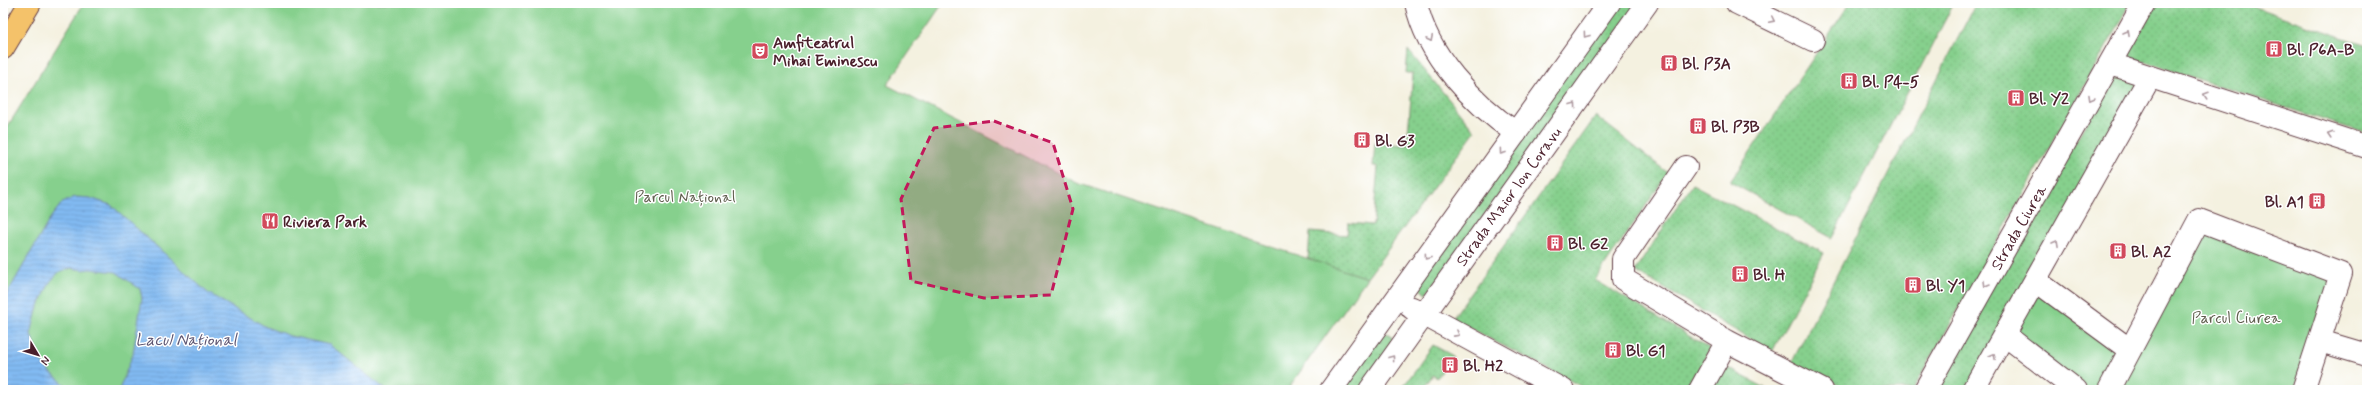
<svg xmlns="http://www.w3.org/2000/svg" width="2370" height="393" viewBox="0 0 2370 393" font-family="Mynerve,sans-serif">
	<defs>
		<pattern id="grass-dots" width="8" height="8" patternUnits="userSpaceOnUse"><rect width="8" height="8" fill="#86d08d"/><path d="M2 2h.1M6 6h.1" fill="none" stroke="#75b27a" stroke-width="1.8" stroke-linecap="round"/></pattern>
		<pattern id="water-rules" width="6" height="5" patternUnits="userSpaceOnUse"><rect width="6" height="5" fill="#81baf2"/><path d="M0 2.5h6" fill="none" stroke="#719fd0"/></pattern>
	</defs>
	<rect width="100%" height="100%" fill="#fff"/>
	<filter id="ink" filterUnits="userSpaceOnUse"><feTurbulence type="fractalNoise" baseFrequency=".025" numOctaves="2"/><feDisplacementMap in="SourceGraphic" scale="8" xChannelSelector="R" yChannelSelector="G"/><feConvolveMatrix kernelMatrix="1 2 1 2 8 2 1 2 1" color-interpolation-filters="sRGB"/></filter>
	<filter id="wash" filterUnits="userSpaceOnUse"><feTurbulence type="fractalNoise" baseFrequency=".012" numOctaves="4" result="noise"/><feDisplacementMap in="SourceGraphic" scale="16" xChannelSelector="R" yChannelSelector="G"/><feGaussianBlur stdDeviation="0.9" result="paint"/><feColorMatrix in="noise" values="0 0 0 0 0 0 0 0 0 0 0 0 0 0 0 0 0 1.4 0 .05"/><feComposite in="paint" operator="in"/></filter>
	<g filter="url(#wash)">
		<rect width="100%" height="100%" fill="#f4f1e0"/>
		<path fill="url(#grass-dots)" stroke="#68785c" d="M1617 3H1639L1427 294 1416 286Z
			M1850 3H1954L1832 238 1730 182Z
			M1976 3H2131L1913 390H1848L1792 362Z
			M2155 3H2243L2367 46V134L2127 56Z
			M1408 50 1475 131 1367 278 1308 259 1310 232 1347 235 1348 223 1373 225 1378 166H1373L1375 143 1407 145 1413 73H1406Z
			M2115 73 2141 82 1967 390H1932Z
			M1596 116 1668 173 1595 280 1711 349 1689 390H1588L1452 319Z
			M1692 184 1824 253 1772 352 1635 271Z
			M1382 333 1390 334 1394 342 1362 390H1339Z
			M1433 345 1453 356 1437 378 1433 375 1422 390H1401Z
			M1722 365 1769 390H1709Z"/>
		<path fill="#86d08d" stroke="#68785c" d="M84 3H943L887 85 1077 183 1367 278 1287 390H3V134Z
			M2201 225 2334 276 2295 390H2083L2010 334 2037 286 2132 356Z"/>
		<path fill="url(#water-rules)" stroke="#666c8e" d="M75 197 90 198 111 205 208 293 266 327 290 336 330 345 386 390H119L133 354 142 298 140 289 116 272 90 269 83 270 71 268 59 272 50 282 37 310 31 334 38 358 47 369 71 390H3V301L51 217 62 203Z"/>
	</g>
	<g filter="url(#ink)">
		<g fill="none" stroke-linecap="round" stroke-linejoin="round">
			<g stroke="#643e46" stroke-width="24">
				<path id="minor" d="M1416 3C1427 56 1473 103 1516 133
					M1737 3 1813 40
					M2111 64 2367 147
					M1686 167 1623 259V279L1727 341 1822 390
					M2035 280 2130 350
					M2005 335 2076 390
					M2320 341 2367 355
					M1700 390 1727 341
					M1925 390 2144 3
					M1973 390 2150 77
					M2109 390 2199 220 2341 274 2303 390"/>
			</g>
			<g stroke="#643e46" stroke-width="24">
				<path id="tertiary" d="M1412 308 1563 390
					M1331 390 1609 3
					M1370 390 1647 3"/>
			</g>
			<g stroke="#643e46" stroke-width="24">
				<path id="primary" d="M3 48 30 3"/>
			</g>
			<use href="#minor" stroke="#fff" stroke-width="22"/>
			<use href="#tertiary" stroke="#fff" stroke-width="22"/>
			<use href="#primary" stroke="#f4c26a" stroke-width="22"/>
		</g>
		<defs><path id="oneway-chevron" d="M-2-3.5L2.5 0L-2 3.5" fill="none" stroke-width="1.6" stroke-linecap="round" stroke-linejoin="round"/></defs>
		<g stroke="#ae9aa0">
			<use href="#oneway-chevron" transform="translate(1772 20) rotate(26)"/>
			<use href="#oneway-chevron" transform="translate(2127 33) rotate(-61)"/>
			<use href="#oneway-chevron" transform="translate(1586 35) rotate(126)"/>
			<use href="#oneway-chevron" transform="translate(1430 39) rotate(64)"/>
			<use href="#oneway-chevron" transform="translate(2206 95) rotate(-162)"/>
			<use href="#oneway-chevron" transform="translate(2091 98) rotate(120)"/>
			<use href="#oneway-chevron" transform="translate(1574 105) rotate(-54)"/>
			<use href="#oneway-chevron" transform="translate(2330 135) rotate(-163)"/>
			<use href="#oneway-chevron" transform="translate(1502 152) rotate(126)"/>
			<use href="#oneway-chevron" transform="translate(2056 243) rotate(-61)"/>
			<use href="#oneway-chevron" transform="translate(1427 257) rotate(126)"/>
			<use href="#oneway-chevron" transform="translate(1986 284) rotate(120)"/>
			<use href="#oneway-chevron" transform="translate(1457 334) rotate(28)"/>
			<use href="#oneway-chevron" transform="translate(1993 356) rotate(-61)"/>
			<use href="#oneway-chevron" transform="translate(1392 358) rotate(-54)"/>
		</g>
	</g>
	<path fill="#c2185b" fill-opacity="0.2" stroke="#c2185b" stroke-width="3" stroke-dasharray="8 5" stroke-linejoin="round" d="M994 121 1053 143 1073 209 1051 295 984 298 911 281 901 199 934 128Z"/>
	<defs>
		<g id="building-square" transform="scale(0.9)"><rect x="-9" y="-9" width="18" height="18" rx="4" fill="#d1495b" stroke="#fff"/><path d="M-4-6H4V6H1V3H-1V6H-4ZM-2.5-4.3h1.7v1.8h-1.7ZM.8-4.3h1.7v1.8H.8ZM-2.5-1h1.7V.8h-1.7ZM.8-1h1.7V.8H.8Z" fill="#fff"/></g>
		<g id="theatre-square" transform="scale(0.9)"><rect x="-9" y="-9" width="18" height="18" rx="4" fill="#d1495b" stroke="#fff"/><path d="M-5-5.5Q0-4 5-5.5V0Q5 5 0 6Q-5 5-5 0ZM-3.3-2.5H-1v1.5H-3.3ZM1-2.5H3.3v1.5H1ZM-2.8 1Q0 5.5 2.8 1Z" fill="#fff"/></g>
		<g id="restaurant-square" transform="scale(0.9)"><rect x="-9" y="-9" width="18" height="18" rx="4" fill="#d1495b" stroke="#fff"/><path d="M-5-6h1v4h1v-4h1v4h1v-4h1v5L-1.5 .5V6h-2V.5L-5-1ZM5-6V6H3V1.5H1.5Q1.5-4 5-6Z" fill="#fff"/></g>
	</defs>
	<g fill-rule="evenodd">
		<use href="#building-square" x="2274" y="49"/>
		<use href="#theatre-square" x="760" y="51"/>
		<use href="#building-square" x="1669" y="63"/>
		<use href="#building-square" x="1849" y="81"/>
		<use href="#building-square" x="2016" y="98"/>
		<use href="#building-square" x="1698" y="126"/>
		<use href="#building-square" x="1362" y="140"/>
		<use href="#building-square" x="2317" y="201"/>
		<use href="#restaurant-square" x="270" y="221"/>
		<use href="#building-square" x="1555" y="243"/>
		<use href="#building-square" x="2118" y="251"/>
		<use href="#building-square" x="1740" y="274"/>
		<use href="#building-square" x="1913" y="285"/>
		<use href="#building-square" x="1613" y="350"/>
		<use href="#building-square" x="1450" y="365"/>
	</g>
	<g text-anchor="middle" stroke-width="3" stroke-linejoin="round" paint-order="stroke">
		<g font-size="16" font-weight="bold" fill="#4a1f2b" stroke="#fff" text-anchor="start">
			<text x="773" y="48">Amfiteatrul<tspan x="773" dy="18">Mihai Eminescu</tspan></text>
			<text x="2287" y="55">Bl. P6A-B</text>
			<text x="1682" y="69">Bl. P3A</text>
			<text x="1862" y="87">Bl. P4-5</text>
			<text x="2029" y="104">Bl. Y2</text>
			<text x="1711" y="132">Bl. P3B</text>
			<text x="1375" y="146">Bl. G3</text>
			<text x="2304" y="207" text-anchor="end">Bl. A1</text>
			<text x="283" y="227">Riviera Park</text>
			<text x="1568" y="249">Bl. G2</text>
			<text x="2131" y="257">Bl. A2</text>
			<text x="1753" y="280">Bl. H</text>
			<text x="1926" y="291">Bl. Y1</text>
			<text x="1626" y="356">Bl. G1</text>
			<text x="1463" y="371">Bl. H2</text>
		</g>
		<g font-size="16" fill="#5f5d4d" stroke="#fff">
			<text x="685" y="202">Parcul Național</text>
			<text x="2236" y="323">Parcul Ciurea</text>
		</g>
		<g font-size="16" fill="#4a1f2b" stroke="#fff">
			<text transform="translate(1508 196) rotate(-54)" y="6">Strada Maior Ion Coravu</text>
			<text transform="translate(2018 227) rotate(-60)" y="6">Strada Ciurea</text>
		</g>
		<g font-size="17" font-style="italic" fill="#5d5571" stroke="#fff">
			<text x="186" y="345">Lacul Național</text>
		</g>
	</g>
	<rect width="2370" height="393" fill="none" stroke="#fff" stroke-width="16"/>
	<g transform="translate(38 355) rotate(128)" stroke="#ffffff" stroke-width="3" paint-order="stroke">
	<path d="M0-3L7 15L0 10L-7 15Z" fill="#4a1f2b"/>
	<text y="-6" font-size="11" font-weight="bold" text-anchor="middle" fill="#4a1f2b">N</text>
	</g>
</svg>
